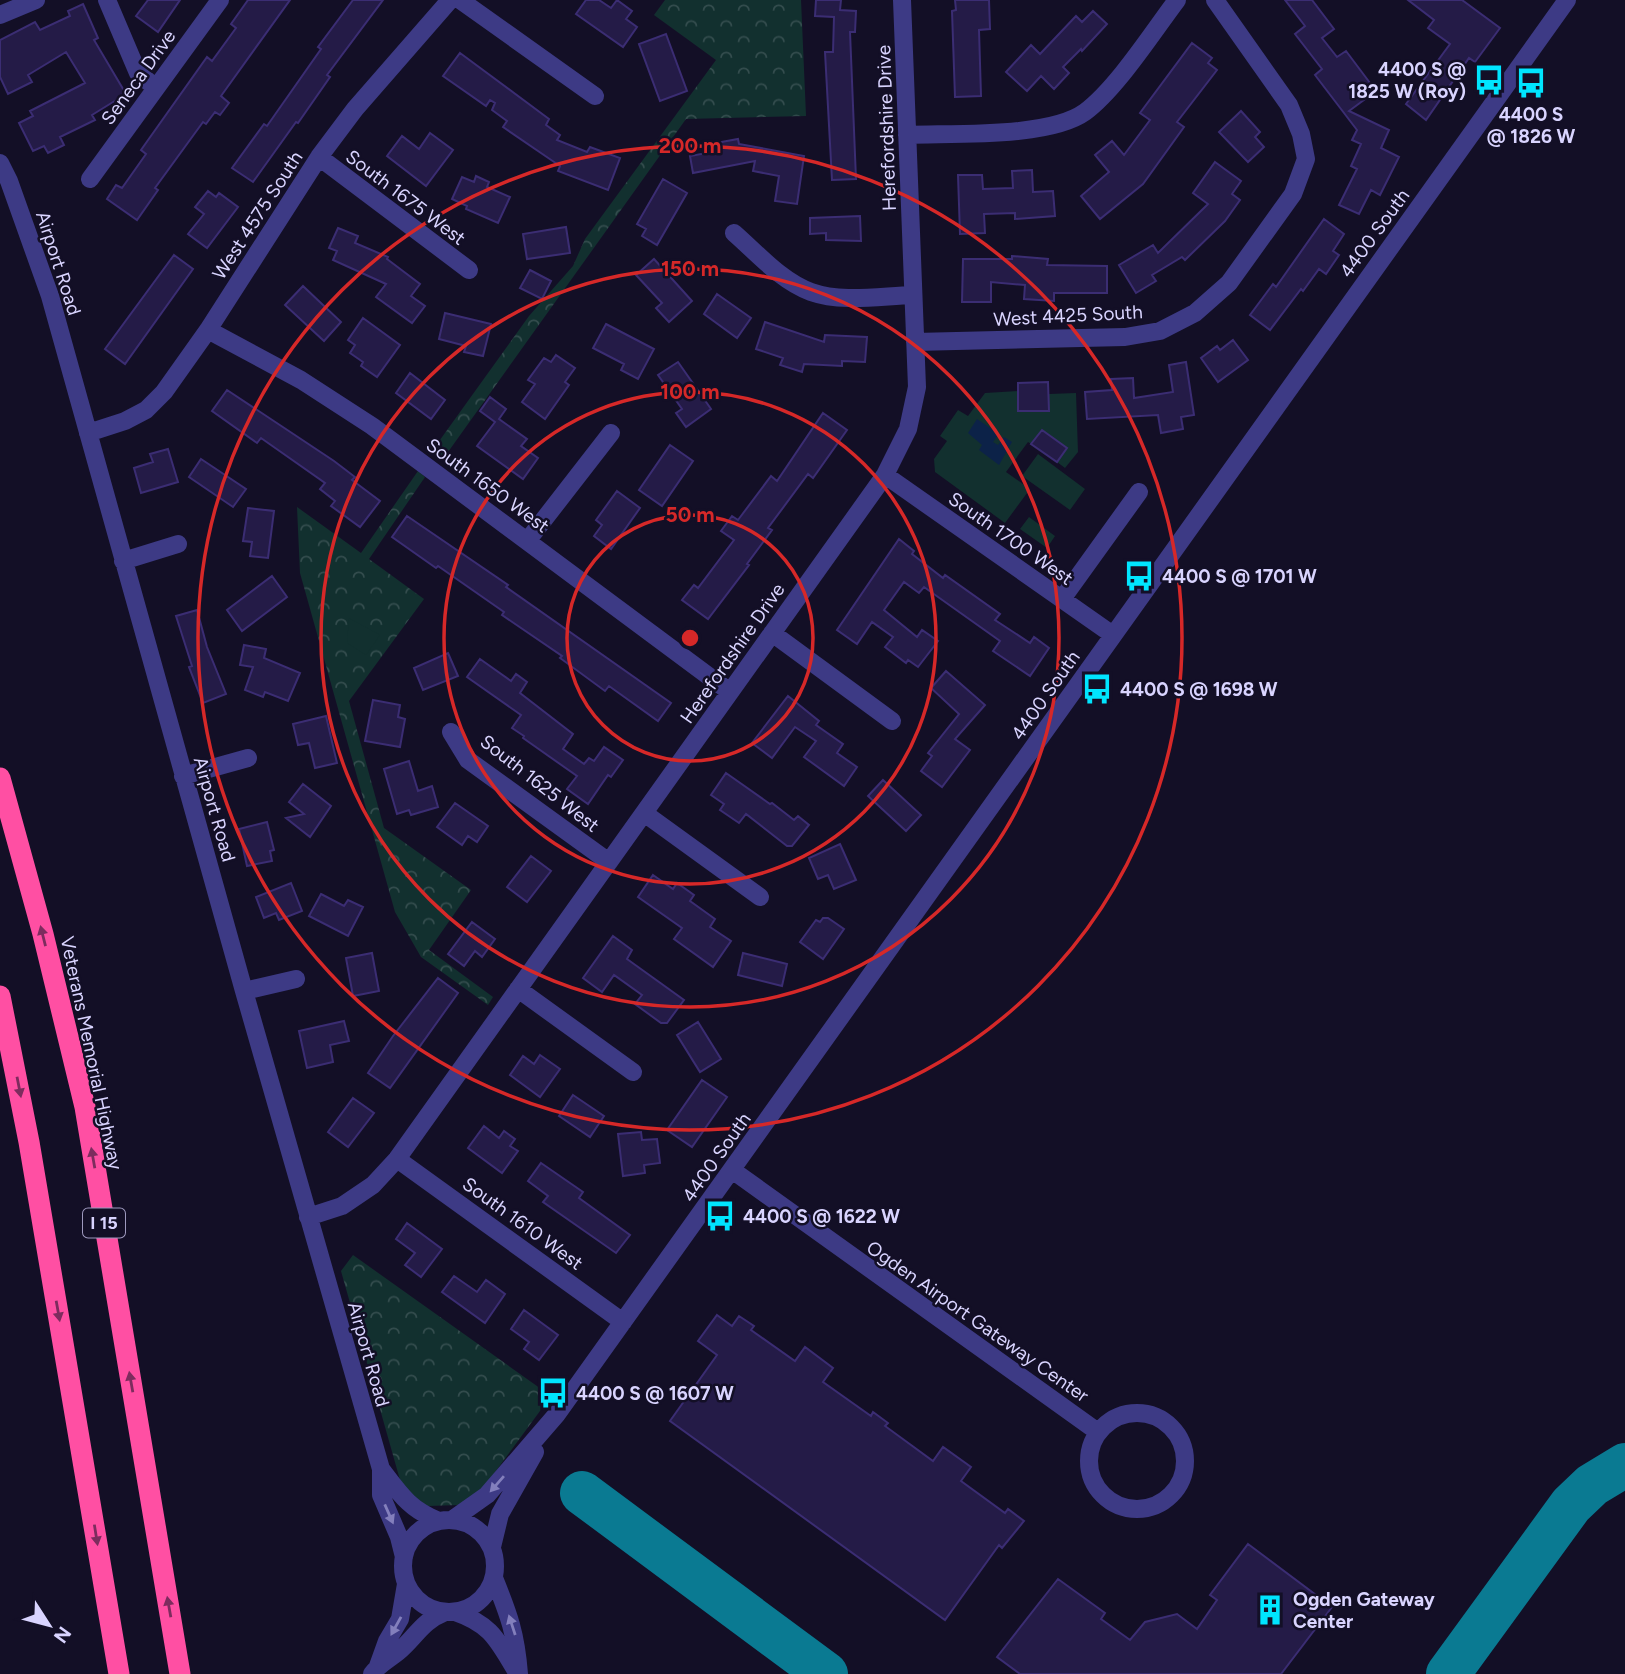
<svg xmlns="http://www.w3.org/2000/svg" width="1625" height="1674" viewBox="0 0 1625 1674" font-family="Figtree,sans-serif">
	<defs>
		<pattern id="park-crowns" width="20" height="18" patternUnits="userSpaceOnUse" patternTransform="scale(1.75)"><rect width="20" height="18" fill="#12302f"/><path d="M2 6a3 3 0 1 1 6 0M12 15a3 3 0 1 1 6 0" fill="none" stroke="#344d4e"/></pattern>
	</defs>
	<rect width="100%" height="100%" fill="#130f26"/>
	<path fill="url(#park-crowns)" d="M665 0H801L806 116 686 119 443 459 432 451 529 316 573 266 585 239 716 60 654 15Z
		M418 471 425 477 369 559 424 599 349 701 384 828 471 890 429 950 493 997 488 1005 421 957 395 912 300 573 297 507 361 553Z
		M353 1255 551 1396 482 1490 460 1505 427 1506 402 1487 341 1271Z"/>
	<path fill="#12302f" d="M1018 391 1019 411H1049V394L1076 393 1078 452 1065 468 1057 462 1067 448 1042 430 1031 444 1028 442 1006 472 1030 489 1005 523 935 472 934 459 947 441 940 436 958 410 968 416 985 393Z
		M1038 454 1085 489 1070 510 1022 476Z
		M1029 517 1055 536 1047 548 1020 529Z
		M349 618 380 635 366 655 347 643Z"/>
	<path fill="#0c2248" d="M977 419 999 434 993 442 998 445 1004 437 1012 442 999 465 979 450 982 445 968 433Z"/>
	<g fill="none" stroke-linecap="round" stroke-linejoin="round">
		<path stroke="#0a7a92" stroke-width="44" d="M582 1493 826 1674
			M1448 1674 1571 1505 1592 1485 1625 1465"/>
	</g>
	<path fill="#241b47" stroke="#3b2d73" stroke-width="2" d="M148 0H180L158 32 136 16Z
		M248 0H290L221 96 229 103 220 115 215 112 206 124 203 122 155 188 158 190 137 220 107 199 116 185 122 188 146 154 141 150 207 57 212 61 236 28 231 24Z
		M353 0H383L327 75 330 77 298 123 296 122 253 182 232 168 264 124 267 126 321 49 318 47Z
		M586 0H599L611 8 617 0 632 11 626 19 637 27 623 47 576 14Z
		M816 0H841L840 10 856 11 855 32H850L856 179 832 180 825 52H833L834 17 815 16Z
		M955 0H989L990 29 979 30 981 96 955 97 952 11 956 10Z
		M1285 0H1312L1334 29 1322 38 1337 57 1346 51 1376 91 1349 111 1389 130 1381 148 1399 157 1380 195 1371 190 1359 214 1339 205 1357 169 1351 166 1361 144 1352 140 1357 130 1315 75 1322 69 1295 34 1305 26Z
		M1408 0H1462L1500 28 1475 62 1469 58 1426 120 1406 104 1450 44 1428 28 1434 20Z
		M83 4 98 38 94 40 126 94 92 115 95 120 60 137 64 145 48 153 44 146 33 151 19 123 33 116 30 111 85 83 66 52 28 75 32 82 8 94 0 77V40L35 22 40 30 70 16 68 11Z
		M1093 11 1107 24 1082 51 1081 49 1063 67 1069 73 1054 89 1041 76 1027 91 1006 72 1031 45 1040 54 1076 16 1082 22Z
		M666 34 687 91 660 101 639 44Z
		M1192 43 1212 58 1208 63 1217 70 1177 122 1184 127 1143 184 1100 219 1081 196 1109 172 1095 155 1112 141 1124 155 1150 120 1140 113Z
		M460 53 549 119 546 125 560 135 557 140 587 152 590 147 620 158 608 190 558 171 560 166 503 127 507 121 492 110 495 103 490 100 486 106 443 76Z
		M1241 111 1260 132 1255 137 1264 147 1248 162 1219 132Z
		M430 133 453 150 426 186 387 156 402 136 419 149Z
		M738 139 739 144 804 156 797 204 775 201 779 176 753 171 755 161 693 173 690 156 707 153 705 145Z
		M1215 162 1241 181 1232 194 1240 200 1225 221 1185 260 1182 257 1152 275 1156 281 1136 293 1119 265 1153 245 1158 253 1208 204 1193 193Z
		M1032 170 1033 192 1053 191 1055 216 1015 219V213L984 214 985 233 960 234 958 175H982L983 189 1013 188 1012 171Z
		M476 176 489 182 487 187 510 197 498 223 466 209 467 206 452 199 462 177 474 182Z
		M663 179 687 193 657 245 642 236 646 229 637 224Z
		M208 191 216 197 219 193 238 207 207 248 188 234 204 214 195 207Z
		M860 216 861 241 826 240V233L810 234V218Z
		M1324 219 1344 234 1333 251 1339 255 1326 274 1319 269 1303 291 1301 289 1270 330 1250 315 1273 284 1276 287Z
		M566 227 570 253 527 259 523 234Z
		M338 228 358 236 355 243 388 257 387 259 420 284 411 296 425 306 412 323 376 297 386 284 333 260 337 251 329 248Z
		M174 255 193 269 125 364 105 349Z
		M1012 256 1048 259 1047 265 1107 266V293H1054V301L1024 299 1025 285 991 282V302H962L963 259H1012Z
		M654 259 692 301 669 322 656 308 662 303 636 275Z
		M530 270 551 281 542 299 520 288Z
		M303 286 341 322 324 341 285 305Z
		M717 294 751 318 737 338 704 314Z
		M445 313 491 324 483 356 464 352 466 346 439 339Z
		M363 318 400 345 377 377 361 366 363 362 350 353 355 345 348 340Z
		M765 322 824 342 825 335 867 337 865 362 842 361V366L804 364 802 372 780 365 783 358 756 349Z
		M606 324 654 349 638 379 621 370 624 364 593 348Z
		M1233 340 1248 360 1218 382 1201 358 1217 346 1220 350Z
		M556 355 575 368 565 382 569 385 545 419 522 402 535 384 528 380 544 358 551 362Z
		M678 362 711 409 686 427 676 413 682 409 658 375Z
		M1186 362 1194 415 1181 417 1183 429 1161 433 1158 415 1087 419 1085 392 1112 390 1111 379 1133 378 1134 398 1173 392 1169 365Z
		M410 373 445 400 431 419 396 393Z
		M1048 382 1049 411H1018V383Z
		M227 390 334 461 355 477 352 480 380 501 360 527 331 506 335 501 320 489 325 483 261 438 257 443 212 411Z
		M490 397 506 409 499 419 527 439 521 446 538 458 523 479 477 446 495 422 480 411Z
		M823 413 847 430 813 478 808 474 768 528 772 530 747 564 749 565 708 619 682 600 694 585 698 588 734 540 721 531 732 516 738 520 771 476 777 481Z
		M1042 430 1067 448 1057 462 1031 444Z
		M670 445 693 461 662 506 639 490Z
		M168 449 178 482 141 493 134 468 153 462 150 454Z
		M201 459 246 489 233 507 189 477Z
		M617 491 640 508 611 549 594 536 602 525 596 520Z
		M248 508 274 511 268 558 250 556 252 542 243 541Z
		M407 516 508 585 506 587 671 703 658 721 609 686 605 691 560 658 562 656 502 615 504 612 438 566 436 568 392 537Z
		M899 539 914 551 912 554 943 578 945 575 1000 614 995 620 1030 643 1034 637 1049 648 1030 676 993 651 1000 641 924 587 919 593 904 582 884 610 917 637 922 630 938 641 918 667 908 660 906 663 885 647 893 637 872 622 857 644 837 630Z
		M272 576 287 597 242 631 227 610Z
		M197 610 207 647 226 694 203 703 189 667 192 666 176 616Z
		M244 645 266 649 264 658 300 673 288 701 265 692 263 697 245 690 253 667 240 665Z
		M448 653 458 676 423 690 414 668Z
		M480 659 511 681 516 674 527 682 520 693 573 734 563 749 584 764 589 758 594 761 604 747 623 760 611 777 608 775 588 804 567 789 577 776 523 738 524 736 512 728 521 715 467 677Z
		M946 671 985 705 955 739 970 750 942 787 921 771 932 756 928 753 959 714 931 688Z
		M788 696 819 721 816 725 843 744 837 753 857 767 844 786 804 757 816 741 795 727 772 758 752 743Z
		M373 700 400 705 398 717 405 719 400 747 365 741Z
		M326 716 337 763 315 768 309 743 298 745 293 724Z
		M409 761 418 791 432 786 438 807 411 815 409 810 397 814 384 769Z
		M726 773 770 804 772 803 794 820 798 816 809 825 792 846H787L746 814 739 823 720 810 724 804 711 795Z
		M883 780 921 815 906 831 868 796Z
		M303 784 331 806 310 837 286 818 304 814 289 802Z
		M455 803 488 826 477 842 468 836 462 845 437 827Z
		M267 822 274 850 270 851 272 861 247 866 239 829Z
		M840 844 856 880 834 889 828 875 818 879 809 858Z
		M531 856 551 871 527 902 507 887Z
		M653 875 673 889 677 883 694 895 690 901 715 919 710 927 731 941 713 967 674 939 682 928 638 897Z
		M291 883 302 911 279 920 276 913 264 918 256 897Z
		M321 894 344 906 348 900 363 907 348 936 309 916Z
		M823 918H828L844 929 823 959 800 942 816 920 820 922Z
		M472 922 495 939 482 957 475 951 464 966 448 954Z
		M613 936 632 950 627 959 684 1000 667 1023H661L635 1004 642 995 614 975 602 992 583 978Z
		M372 953 379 991 353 996 346 958Z
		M743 953 787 964 782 986 738 975Z
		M438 978 458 993 390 1088 368 1073 393 1036Z
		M344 1021 349 1041 330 1045 333 1062 307 1068 299 1031Z
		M698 1022 721 1059 700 1072 677 1035Z
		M540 1055 560 1069 540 1097 510 1075 523 1056 534 1064Z
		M702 1080 727 1097 692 1147 667 1130Z
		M573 1095 604 1116 590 1137 559 1116Z
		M353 1098 374 1113 348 1147 328 1132Z
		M484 1126 499 1138 504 1131 515 1139 510 1146 518 1151 502 1173 468 1148Z
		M641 1132 642 1140 657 1139 660 1163 644 1165 645 1173 623 1176 618 1134Z
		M541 1163 583 1192 579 1198 630 1235 616 1253 543 1202 548 1196 528 1181Z
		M407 1223 442 1249 421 1277 405 1265 415 1253 396 1239Z
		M454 1276 477 1292 486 1280 505 1294 485 1323 442 1292Z
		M524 1310 558 1335 539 1360 524 1349 529 1342 511 1329Z
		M717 1315 732 1326 739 1316 754 1326 751 1330 795 1361 805 1347 833 1368 823 1382 871 1416 873 1412 888 1423 885 1426 933 1461 943 1447 971 1467 961 1481 1005 1513 1008 1509 1024 1521 1002 1548 999 1545 945 1620 670 1421 717 1355 698 1341Z
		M1248 1544 1332 1607 1281 1674H1020L997 1657 1058 1579 1105 1613 1101 1619 1130 1640 1145 1622 1177 1614 1197 1629 1217 1600 1210 1595Z"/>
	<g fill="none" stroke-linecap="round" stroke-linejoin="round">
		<path stroke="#3d3a85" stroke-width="18" d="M107 0 138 73 156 88
			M460 0 595 96
			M0 15 36 0
			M907 135C954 133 1049 138 1085 112 1117 88 1152 33 1177 0
			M319 157 469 270
			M0 163 9 181 50 296 244 991 381 1469V1495L399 1537 404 1557
			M90 179 220 0
			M734 233C757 253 781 281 811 292 842 303 880 296 913 295
			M208 330 301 380 372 426 730 692
			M915 342 1125 337 1160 331 1195 313 1229 283 1293 194 1306 159 1301 134 1289 105 1215 0
			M88 433 125 421 146 410 164 392 208 330 319 157 355 109 450 0
			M885 475 1113 635
			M528 540 611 433
			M123 561 178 544
			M1062 599 1139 492
			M772 633 892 721
			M451 732 468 760 609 862
			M183 776 248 758
			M644 813 760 897
			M518 989 633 1072
			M244 991 296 979
			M397 1159 623 1322
			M732 1170 1098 1432
			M308 1217 342 1206 373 1185 397 1159 885 475 908 429 917 387 902 0
			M1089 1461a48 48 0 1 1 96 0a48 48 0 1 1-96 0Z
			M381 1469C400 1494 409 1509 439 1521
			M453 1519 487 1495 557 1414 1567 0
			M403 1566a46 46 0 1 1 92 0a46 46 0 1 1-92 0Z
			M492 1547 500 1514 535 1452
			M494 1578C509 1615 516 1634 519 1674
			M455 1612C493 1625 498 1642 518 1674
			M378 1666 387 1641 400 1619 406 1584
			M372 1674C379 1664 388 1660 398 1652 415 1638 422 1621 445 1612"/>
		<path stroke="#ff4fa3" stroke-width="21" d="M0 778 43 934 85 1107 180 1674
			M0 996 29 1142 119 1674"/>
	</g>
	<defs><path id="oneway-solid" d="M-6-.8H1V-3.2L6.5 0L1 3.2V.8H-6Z" transform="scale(1.75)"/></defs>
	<g fill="#7d2c5e">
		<use href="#oneway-solid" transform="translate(43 936) rotate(-104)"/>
		<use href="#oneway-solid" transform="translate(19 1087) rotate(79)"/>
		<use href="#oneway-solid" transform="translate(93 1158) rotate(-100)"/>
		<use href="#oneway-solid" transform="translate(58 1311) rotate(80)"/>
		<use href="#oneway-solid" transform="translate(131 1382) rotate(-100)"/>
		<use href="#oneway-solid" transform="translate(96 1535) rotate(81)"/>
		<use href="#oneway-solid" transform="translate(169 1607) rotate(-100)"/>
	</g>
	<g fill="#837fbc">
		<use href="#oneway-solid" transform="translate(497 1484) rotate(131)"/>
		<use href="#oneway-solid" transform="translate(389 1514) rotate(66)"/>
		<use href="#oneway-solid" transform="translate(512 1625) rotate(-108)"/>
		<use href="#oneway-solid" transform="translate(396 1626) rotate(119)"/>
	</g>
	<g fill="none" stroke="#d62828" stroke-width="3.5">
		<circle cx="690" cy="638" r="123"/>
		<circle cx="690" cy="638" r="246"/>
		<circle cx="690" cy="638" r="369"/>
		<circle cx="690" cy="638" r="492"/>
	</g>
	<defs>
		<g id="bus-bare" transform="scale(2.415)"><path d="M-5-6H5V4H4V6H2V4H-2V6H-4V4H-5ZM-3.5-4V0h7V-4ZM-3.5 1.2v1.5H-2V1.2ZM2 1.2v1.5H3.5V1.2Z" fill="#00e5ff" stroke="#130f26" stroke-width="2.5" paint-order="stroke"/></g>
		<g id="building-bare" transform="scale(2.415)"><path d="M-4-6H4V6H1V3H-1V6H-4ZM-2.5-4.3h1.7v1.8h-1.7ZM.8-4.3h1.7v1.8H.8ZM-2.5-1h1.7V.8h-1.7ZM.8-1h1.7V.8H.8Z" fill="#00e5ff" stroke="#130f26" stroke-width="2.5" paint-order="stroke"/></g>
	</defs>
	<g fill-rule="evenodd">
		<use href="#bus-bare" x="1489" y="80"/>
		<use href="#bus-bare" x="1531" y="83"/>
		<use href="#bus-bare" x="1139" y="576"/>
		<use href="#bus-bare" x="1097" y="689"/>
		<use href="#bus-bare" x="720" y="1216"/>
		<use href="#bus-bare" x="553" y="1393"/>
		<use href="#building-bare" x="1270" y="1610"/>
	</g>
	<g text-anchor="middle" stroke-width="5" stroke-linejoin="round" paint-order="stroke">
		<rect fill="#130f26" stroke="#9e99be" stroke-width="2" x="83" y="1208.5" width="42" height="29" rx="5"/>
		<g font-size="18" font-weight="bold" fill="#d9d4ff">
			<text x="104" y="1229">I 15</text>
		</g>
		<g font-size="19" font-weight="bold" fill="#d9d4ff" stroke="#130f26" text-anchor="start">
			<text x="1466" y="76" text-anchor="end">4400 S @<tspan x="1466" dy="22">1825 W (Roy)</tspan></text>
			<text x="1531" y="121" text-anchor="middle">4400 S<tspan x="1531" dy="22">@ 1826 W</tspan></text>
			<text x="1162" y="583">4400 S @ 1701 W</text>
			<text x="1120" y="696">4400 S @ 1698 W</text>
			<text x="743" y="1223">4400 S @ 1622 W</text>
			<text x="576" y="1400">4400 S @ 1607 W</text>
			<text x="1293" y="1606">Ogden Gateway<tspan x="1293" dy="22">Center</tspan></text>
		</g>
		<g font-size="19" fill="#d9d4ff" stroke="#130f26">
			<text transform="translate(138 77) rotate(-54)" y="7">Seneca Drive</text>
			<text transform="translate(886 128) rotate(-92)" y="7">Herefordshire Drive</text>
			<text transform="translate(406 197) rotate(37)" y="7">South 1675 West</text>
			<text transform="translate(257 215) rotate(-57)" y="7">West 4575 South</text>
			<text transform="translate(1374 233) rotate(-54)" y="7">4400 South</text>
			<text transform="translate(59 263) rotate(72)" y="7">Airport Road</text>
			<text transform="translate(1068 315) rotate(-3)" y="7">West 4425 South</text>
			<text transform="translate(488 485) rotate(36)" y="7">South 1650 West</text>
			<text transform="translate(1011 538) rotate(35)" y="7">South 1700 West</text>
			<text transform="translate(732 653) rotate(-55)" y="7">Herefordshire Drive</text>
			<text transform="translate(1045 695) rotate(-55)" y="7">4400 South</text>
			<text transform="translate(540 783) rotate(38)" y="7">South 1625 West</text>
			<text transform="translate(215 809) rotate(74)" y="7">Airport Road</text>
			<text transform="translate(92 1053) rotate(78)" y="7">Veterans Memorial Highway</text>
			<text transform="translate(716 1157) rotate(-55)" y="7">4400 South</text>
			<text transform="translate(523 1223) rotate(36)" y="7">South 1610 West</text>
			<text transform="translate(978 1321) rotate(35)" y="7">Ogden Airport Gateway Center</text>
			<text transform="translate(369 1354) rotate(74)" y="7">Airport Road</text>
		</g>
	</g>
	<circle cx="690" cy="638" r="10" fill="#d62828" stroke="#130f26" stroke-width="3.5"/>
	<g font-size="21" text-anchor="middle" font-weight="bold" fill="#d62828" stroke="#130f26" stroke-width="5" stroke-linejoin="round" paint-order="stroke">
		<text x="690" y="153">200 m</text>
		<text x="690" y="276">150 m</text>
		<text x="690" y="399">100 m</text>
		<text x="690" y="522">50 m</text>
	</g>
	<g transform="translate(49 1625) rotate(126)" stroke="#130f26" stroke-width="5" paint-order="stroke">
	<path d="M0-5L12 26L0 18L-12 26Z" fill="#d9d4ff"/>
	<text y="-10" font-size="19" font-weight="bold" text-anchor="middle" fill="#d9d4ff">N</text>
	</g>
</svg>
